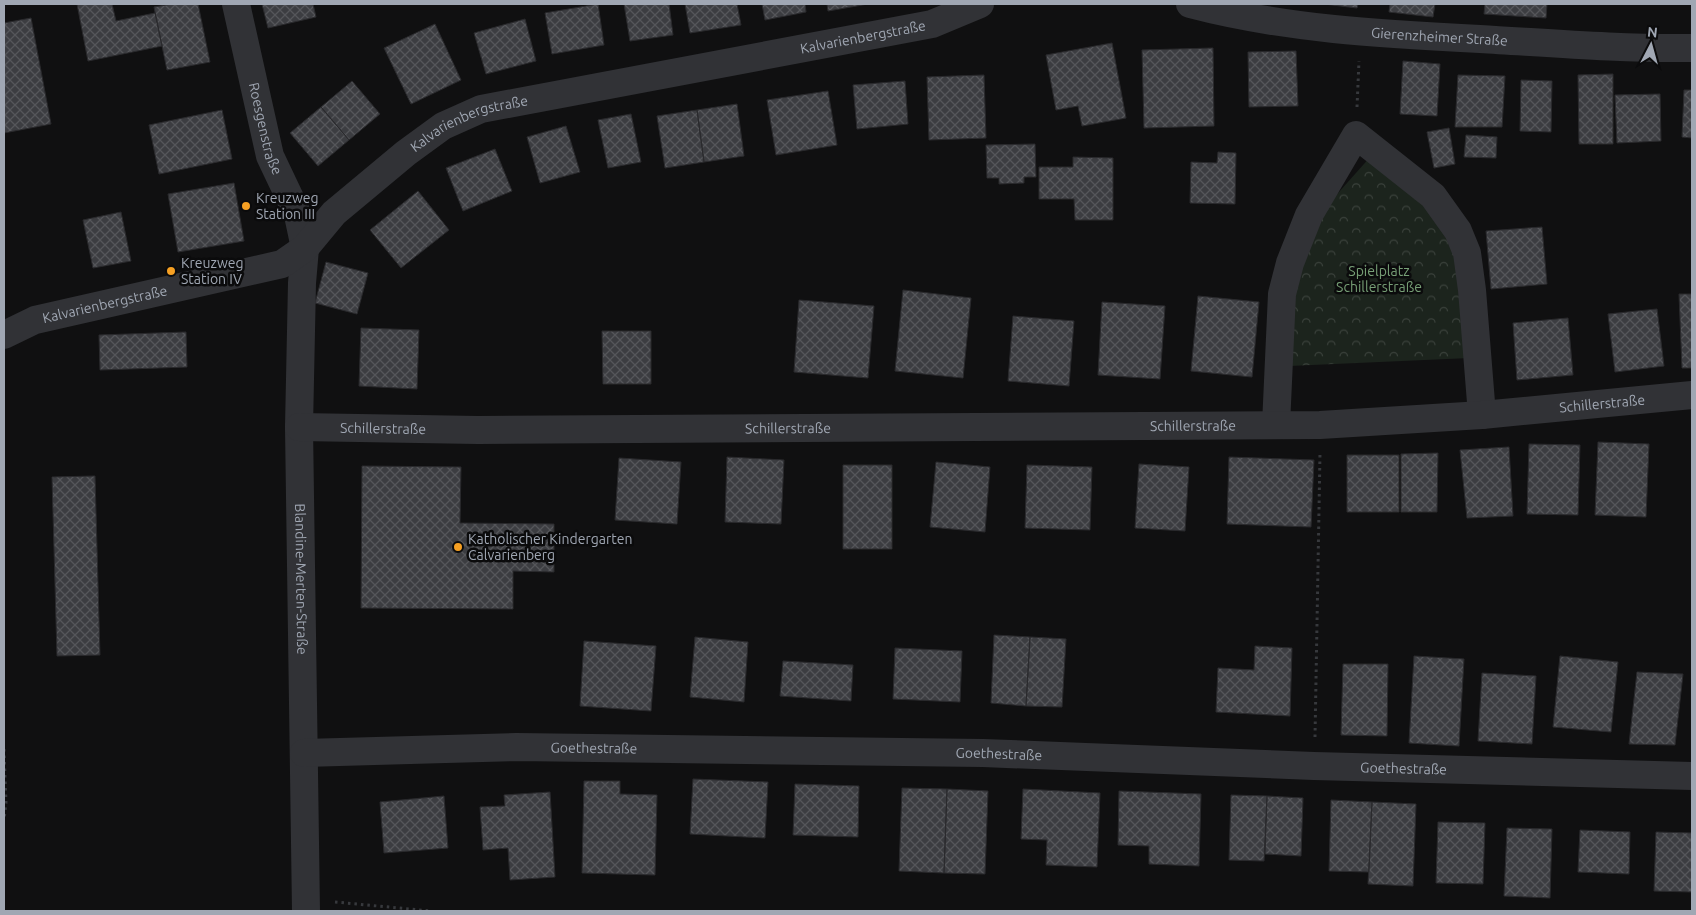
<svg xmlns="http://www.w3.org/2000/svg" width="1696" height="915" viewBox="0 0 1696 915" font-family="Ubuntu,sans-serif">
	<defs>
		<pattern id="park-crowns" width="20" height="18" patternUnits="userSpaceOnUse" patternTransform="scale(1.25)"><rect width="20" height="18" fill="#1c241d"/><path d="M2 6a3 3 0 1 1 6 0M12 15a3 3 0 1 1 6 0" fill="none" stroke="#3a413b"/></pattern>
		<pattern id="building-cross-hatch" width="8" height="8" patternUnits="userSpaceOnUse" patternTransform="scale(1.25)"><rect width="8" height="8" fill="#3c3d41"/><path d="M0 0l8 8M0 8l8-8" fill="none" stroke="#55565a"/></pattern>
	</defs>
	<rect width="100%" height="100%" fill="#101011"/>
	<path fill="url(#park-crowns)" d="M1372 155 1421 197 1457 254 1469 358 1289 366 1294 284 1323 210Z"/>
	<path fill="url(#building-cross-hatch)" stroke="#2a2a2d" d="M77 4H112L116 21 155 13 162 46 88 61Z
		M172 4H198L210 62 167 70 154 7Z
		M262 4H313L316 17 268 28Z
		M598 4 604 45 552 54 545 13Z
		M624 4H669L673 35 630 41Z
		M685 4H737L741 25 690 33Z
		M762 4H805L806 12 765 20Z
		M827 4H868L828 11Z
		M1324 4H1358L1357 8Z
		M1390 4H1435L1433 17 1389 12Z
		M1485 4H1547L1546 18 1484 14Z
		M31 18 51 124 4 133V23Z
		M525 19 536 61 486 74 474 33Z
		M435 24 461 80 411 104 384 48Z
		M1112 43 1126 118 1082 126 1078 106 1056 110 1046 55Z
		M1213 48 1214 126 1144 128 1142 50Z
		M1296 51 1298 106 1249 107 1248 52Z
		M1403 61 1440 64 1437 116 1400 114Z
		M1613 74V144H1579L1578 75Z
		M984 75 986 138 929 140 927 77Z
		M1458 75 1505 76 1502 127H1455Z
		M1521 80 1552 81 1551 132 1520 131Z
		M352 81 380 114 349 140 321 107Z
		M905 81 908 124 857 129 853 85Z
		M1684 90H1692V138L1682 137Z
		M828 91 837 145 776 155 767 100Z
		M1660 94 1661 141 1617 143 1615 95Z
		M737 104 744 156 704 162 697 110Z
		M321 107 349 140 318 166 290 133Z
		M222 110 232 159 159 174 149 125Z
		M697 110 704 162 665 168 657 116Z
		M631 114 641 162 608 168 598 120Z
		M566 126 580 172 540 183 527 137Z
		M1449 128 1455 164 1434 168 1427 132Z
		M1466 135 1497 137 1496 158 1464 157Z
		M1035 144 1036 177H1024V183L999 184V178H987L986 145Z
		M495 149 512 191 463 211 446 168Z
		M1218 152 1236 153 1235 204 1190 203 1191 162 1217 163Z
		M1073 157 1113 158V220H1075L1074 199H1039V167H1073Z
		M234 183 244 241 178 252 168 194Z
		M418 191 449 230 401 268 370 230Z
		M121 212 131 261 93 268 83 220Z
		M1542 227 1547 284 1491 289 1486 231Z
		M326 262 368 273 357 314 315 303Z
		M903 290 971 298 963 378 895 371Z
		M1679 294H1692V368H1682Z
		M1198 296 1259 302 1252 377 1191 371Z
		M799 300 874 306 868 378 794 372Z
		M1102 302 1165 306 1160 379 1098 375Z
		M1657 309 1664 366 1615 372 1608 314Z
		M1013 316 1074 321 1069 386 1008 381Z
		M1568 318 1573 375 1517 380 1513 323Z
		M361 328 419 330 417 389 359 386Z
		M602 331H651V384H603Z
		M186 332 187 367 100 370 99 335Z
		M1598 442 1649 444 1646 517 1595 515Z
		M1529 444 1580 445 1578 515 1527 514Z
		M1509 447 1513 516 1467 518 1460 450Z
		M1438 453 1437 512H1401V454Z
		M1347 455H1399V512H1347Z
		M727 457 784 460 781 524 725 522Z
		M1229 457 1314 460 1311 527 1227 524Z
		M619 458 681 462 677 524 615 520Z
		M936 462 990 467 985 532 930 527Z
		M1139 464 1189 467 1185 531 1135 528Z
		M843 465H892V549H843Z
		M1027 465 1092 467 1090 530 1025 528Z
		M362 466 461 467 460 523 554 524V572L513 571V609L361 608Z
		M95 476 100 655 57 656 52 477Z
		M994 635 1030 637 1026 706 991 703Z
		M695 637 748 642 744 702 690 697Z
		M1030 637 1066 639 1062 707 1026 706Z
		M584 641 656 646 651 711 580 706Z
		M1255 646 1292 648 1290 716 1216 712 1218 668 1254 670Z
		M895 648 962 651 960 702 893 699Z
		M1414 656 1464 659 1459 746 1409 743Z
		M1560 656 1618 662 1611 732 1553 727Z
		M783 661 853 665 851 701 780 696Z
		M1343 664H1388L1387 736 1341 735Z
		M1637 672 1683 674 1675 745 1629 744Z
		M1482 673 1536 676 1532 744 1478 741Z
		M693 779 768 782 765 838 690 834Z
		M584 781H620V794L657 795 655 875 582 873Z
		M795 784 859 786 858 837 793 835Z
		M902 788 947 789 944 873 899 871Z
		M947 789 988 791 985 874 944 873Z
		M1023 789 1100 793 1097 867 1046 865 1047 840 1021 839Z
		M1119 791 1201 794 1199 866 1149 864V846L1118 845Z
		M550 792 555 877 510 880 508 848 483 850 480 807 505 806 504 795Z
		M1231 795 1267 796 1264 861 1229 860Z
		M444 796 448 848 384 853 380 802Z
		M1267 796 1303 798 1301 856 1265 854Z
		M1331 800 1372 802 1369 872 1329 871Z
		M1372 802 1416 804 1413 886 1368 884Z
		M1438 822 1485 823 1483 884 1436 883Z
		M1507 828 1552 829 1550 898 1504 896Z
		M1580 830 1630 832 1629 874 1578 872Z
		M1656 832 1692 833V892L1654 891Z"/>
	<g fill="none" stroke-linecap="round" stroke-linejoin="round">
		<path stroke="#37393d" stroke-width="3" stroke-dasharray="2.5 4" stroke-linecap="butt" d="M1357 107 1359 61
			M1315 737 1320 453
			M4 749 6 803 4 820
			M335 902 431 911"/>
		<g stroke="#313236" stroke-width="28">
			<path id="s1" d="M236 4 270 156 298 215 305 248 302 283 299 427 306 911"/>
			<path id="s2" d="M1190 4C1285 29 1382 34 1480 39 1550 43 1621 49 1692 48"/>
			<path id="s3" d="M4 335 35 320 282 264 305 248 334 213 406 153 443 126 481 109 932 24 980 4"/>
			<path d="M1276 425 1282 294 1290 263 1309 215 1356 135 1433 196 1458 231 1467 253 1472 290 1482 415"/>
			<path id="s4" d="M299 427 478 430 1320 425 1482 415 1692 395"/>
			<path id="s5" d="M304 753 516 747 983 753 1314 766 1692 776"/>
		</g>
	</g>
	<g fill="#f6a023" stroke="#0b0b0c" stroke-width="2">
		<circle cx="246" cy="206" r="5"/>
		<circle cx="171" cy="271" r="5"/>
		<circle cx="458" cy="547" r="5"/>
	</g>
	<g text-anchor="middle" stroke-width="5" stroke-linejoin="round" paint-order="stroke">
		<g font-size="14" fill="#a0a7b3" stroke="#0b0b0c">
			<text dy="5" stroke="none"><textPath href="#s3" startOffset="931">Kalvarienbergstraße</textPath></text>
			<text dy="5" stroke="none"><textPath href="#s2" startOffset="252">Gierenzheimer Straße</textPath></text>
			<text dy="5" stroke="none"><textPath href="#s3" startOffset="526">Kalvarienbergstraße</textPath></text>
			<text dy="5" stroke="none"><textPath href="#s1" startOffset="128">Roesgenstraße</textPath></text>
			<text dy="5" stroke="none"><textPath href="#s3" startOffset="106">Kalvarienbergstraße</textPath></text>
			<text dy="5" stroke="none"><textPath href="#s4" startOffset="1304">Schillerstraße</textPath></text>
			<text dy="5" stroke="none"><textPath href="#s4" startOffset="894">Schillerstraße</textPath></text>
			<text dy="5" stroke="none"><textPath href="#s4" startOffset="84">Schillerstraße</textPath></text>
			<text dy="5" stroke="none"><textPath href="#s4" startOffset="489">Schillerstraße</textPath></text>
			<text dy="5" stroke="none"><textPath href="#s1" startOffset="586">Blandine-Merten-Straße</textPath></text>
			<text dy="5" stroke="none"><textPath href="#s5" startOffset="290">Goethestraße</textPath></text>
			<text dy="5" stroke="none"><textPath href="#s5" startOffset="695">Goethestraße</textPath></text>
			<text dy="5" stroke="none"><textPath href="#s5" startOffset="1100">Goethestraße</textPath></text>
		</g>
		<g font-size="14" fill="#a0a7b3" stroke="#0b0b0c" text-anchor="start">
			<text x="256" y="203">Kreuzweg<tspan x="256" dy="16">Station III</tspan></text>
			<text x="181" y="268">Kreuzweg<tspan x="181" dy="16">Station IV</tspan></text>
			<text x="468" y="544">Katholischer Kindergarten<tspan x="468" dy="16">Calvarienberg</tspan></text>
		</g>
		<g font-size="14" fill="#779f76" stroke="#0b0b0c">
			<text x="1379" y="276">Spielplatz<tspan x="1379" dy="16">Schillerstraße</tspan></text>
		</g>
	</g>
	<rect width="1696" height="915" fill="none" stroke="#a0a7b3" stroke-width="10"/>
	<g transform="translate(1651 45) rotate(6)" stroke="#0b0b0c" stroke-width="4" paint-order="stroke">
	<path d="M0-4L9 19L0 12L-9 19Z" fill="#a0a7b3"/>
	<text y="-8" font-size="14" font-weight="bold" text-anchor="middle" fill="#a0a7b3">N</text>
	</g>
</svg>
